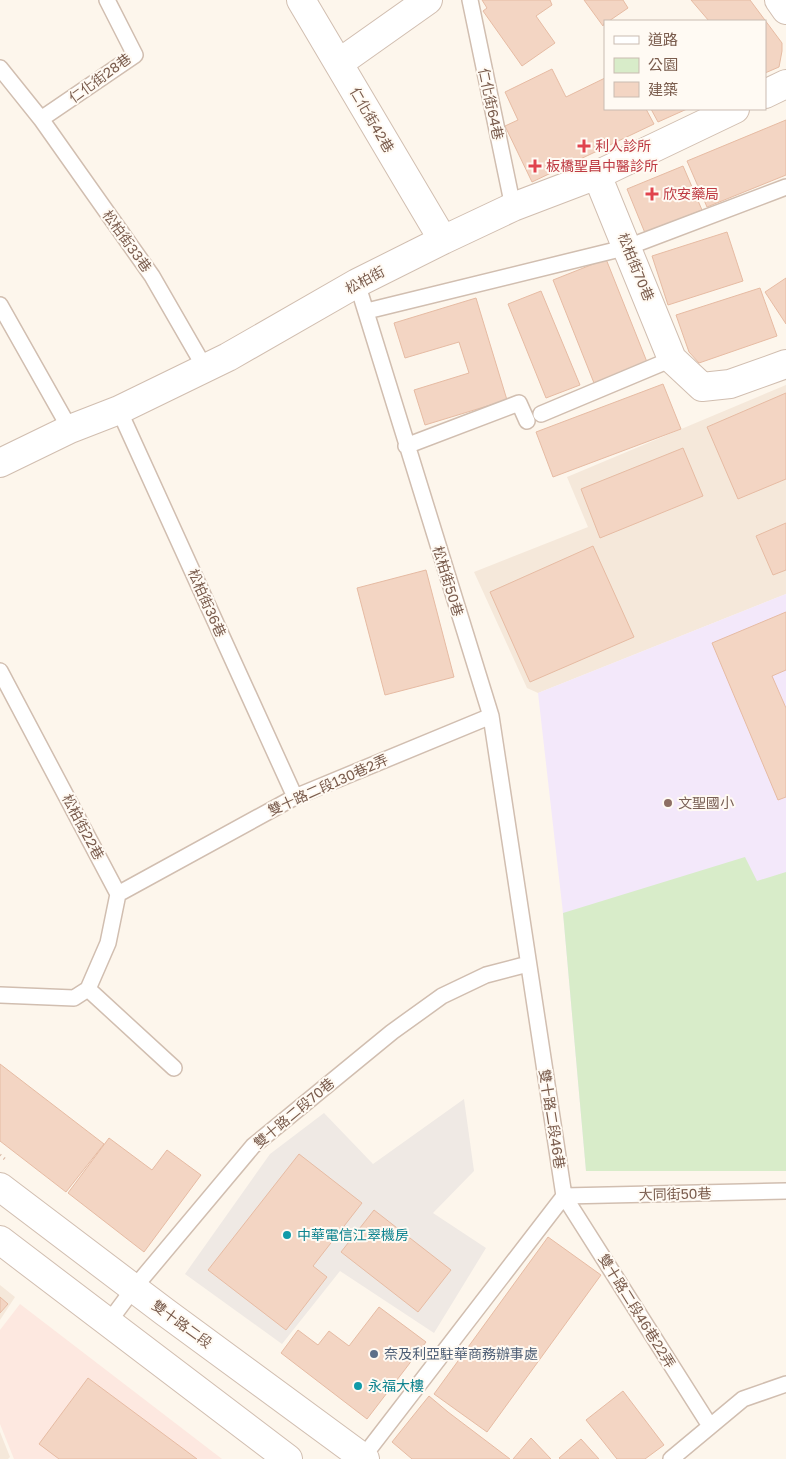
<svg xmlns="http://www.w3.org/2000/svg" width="786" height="1459" viewBox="0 0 786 1459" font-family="'Golos Text','Noto Sans TC',sans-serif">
	<rect width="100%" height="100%" fill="#fdf6ec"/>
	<path fill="#f5e8da" d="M786 385V594L538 693 527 688 474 572 588 527 567 477Z
		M0 1285 15 1297 0 1320Z
		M0 1432 10 1457 8 1459H0Z"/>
	<path fill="#fde8e0" d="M20 1304 222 1459H14L0 1424V1330Z"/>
	<path fill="#efe9e4" d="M464 1099 474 1171 433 1213 486 1248 434 1333 340 1271 282 1344 185 1274 270 1154 324 1113 373 1164Z"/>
	<path fill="#f3e8fa" d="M786 594V1171H586L563 913 538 693Z"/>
	<path fill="#d8ecc9" d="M745 857 757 881 786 872V1171H586L563 913Z"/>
	<path fill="#f3d5c3" stroke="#e6bba3" d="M482 0H550L552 5 536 16 555 43 522 66 483 11 487 8Z
		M584 0H623L628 8 609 21H605L603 26Z
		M691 0H750L782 43V51L779 67 765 73V21H709Z
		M552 69 566 97 605 78V109H646L654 124 532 182 505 126 518 120 505 92Z
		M651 109H687L658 122Z
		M786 120V175L707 207 687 161Z
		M683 166 702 210 645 233 627 189Z
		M727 232 743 281 668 305 652 256Z
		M606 259 647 362 594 383 553 280Z
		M786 278V324L765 292Z
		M760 288 777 336 699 363 689 352 676 315Z
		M541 291 580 385 546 398 508 304Z
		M476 298 507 400 425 425 414 390 469 373 459 342 405 358 394 323Z
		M663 384 681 429 553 477 536 432Z
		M786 393V479L738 499 707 427Z
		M683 448 703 496 600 538 581 489Z
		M786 523V570L773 575 756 536Z
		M593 546 634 637 530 682 490 592Z
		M426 570 454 677 385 695 357 588Z
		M786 612V670L772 676 786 708V797L778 800 712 643Z
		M0 1064 104 1144 66 1192 0 1141Z
		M109 1138 152 1170 167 1150 201 1175 144 1252 68 1193Z
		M299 1154 362 1203 313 1266 327 1277 286 1330 208 1270Z
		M374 1210 451 1270 418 1312 341 1252Z
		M548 1237 601 1275 487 1432 434 1394Z
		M0 1297 8 1304 0 1313Z
		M379 1307 426 1342 367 1419 281 1353 298 1330 318 1345 329 1331 349 1346Z
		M88 1378 197 1459H59L39 1444Z
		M623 1391 664 1445 645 1459H617L586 1420Z
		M429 1396 448 1412 510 1459H412L392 1442Z
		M531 1438 551 1459H513Z
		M581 1439 599 1459H560L559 1458Z"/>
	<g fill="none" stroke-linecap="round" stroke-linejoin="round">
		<g stroke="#d1beb0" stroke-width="18">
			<path id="service" d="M470 0 513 207
				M0 68 41 119 152 276 205 368
				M41 119 135 55 107 0
				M357 283 491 716 564 1196 363 1457
				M0 305 70 429
				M367 311 628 247 786 187
				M119 410 295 797
				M541 414 672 359
				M406 446 519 403 527 421
				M0 671 118 894 108 943 88 989
				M118 894 295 797 491 716
				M0 995 74 998 88 989 174 1068
				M564 1196 710 1426
				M564 1196 786 1191
				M108 1323 134 1288 253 1146 392 1032 442 996 486 975 528 964
				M671 1459 743 1399 786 1384"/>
		</g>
		<g stroke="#d1beb0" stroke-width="30">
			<path id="minor" d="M301 0 443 240
				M779 0 786 10
				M339 63 428 0
				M765 94 786 84
				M597 175 672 359 702 387 730 384 786 364
				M0 463 70 429 119 410 228 357 357 283 443 240 513 207 597 175 735 109"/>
		</g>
		<g stroke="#d1beb0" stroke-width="30">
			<path id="tertiary" d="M0 1187 165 1312 365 1459
				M0 1240 288 1459"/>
		</g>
		<path stroke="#d9b8a5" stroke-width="3" stroke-dasharray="1 4" stroke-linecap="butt" d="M0 1155 6 1160"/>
		<use href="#service" stroke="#fff" stroke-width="15"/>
		<use href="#minor" stroke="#fff" stroke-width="28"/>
		<use href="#tertiary" stroke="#fff" stroke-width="28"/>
	</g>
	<g fill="#e0444e" stroke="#fffaf3" stroke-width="2">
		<path d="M581.5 138.5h5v5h5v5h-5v5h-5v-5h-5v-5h5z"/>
		<path d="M532.5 158.5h5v5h5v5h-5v5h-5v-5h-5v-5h5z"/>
		<path d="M649.5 186.5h5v5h5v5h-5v5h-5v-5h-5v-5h5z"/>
	</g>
	<circle fill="#8d6e63" stroke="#fffaf3" stroke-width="2" cx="668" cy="803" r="5"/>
	<g fill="#0f9aa8" stroke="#fffaf3" stroke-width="2">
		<circle cx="287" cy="1235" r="5"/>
		<circle cx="358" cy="1386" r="5"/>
	</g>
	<circle fill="#5c6f8a" stroke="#fffaf3" stroke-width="2" cx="374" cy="1354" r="5"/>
	<g text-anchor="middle" stroke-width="4" stroke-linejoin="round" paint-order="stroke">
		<g font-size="14" fill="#7a5c4d" stroke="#fffaf3">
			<text transform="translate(100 78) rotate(-36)" y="5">仁化街28巷</text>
			<text transform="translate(491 104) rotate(78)" y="5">仁化街64巷</text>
			<text transform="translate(372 120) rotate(60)" y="5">仁化街42巷</text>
			<text transform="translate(127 241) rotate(54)" y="5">松柏街33巷</text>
			<text transform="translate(636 267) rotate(68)" y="5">松柏街70巷</text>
			<text transform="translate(365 280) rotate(-28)" y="5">松柏街</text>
			<text transform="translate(448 581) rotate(73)" y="5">松柏街50巷</text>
			<text transform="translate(207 603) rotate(66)" y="5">松柏街36巷</text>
			<text transform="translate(328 785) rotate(-24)" y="5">雙十路二段130巷2弄</text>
			<text transform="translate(83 827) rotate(62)" y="5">松柏街22巷</text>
			<text transform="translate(294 1113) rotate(-40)" y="5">雙十路二段70巷</text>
			<text transform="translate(552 1119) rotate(81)" y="5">雙十路二段46巷</text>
			<text transform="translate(675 1194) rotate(-1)" y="5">大同街50巷</text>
			<text transform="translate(637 1311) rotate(58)" y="5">雙十路二段46巷22弄</text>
			<text transform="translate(182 1324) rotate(36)" y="5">雙十路二段</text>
		</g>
		<g font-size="14" fill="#be3a42" stroke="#fffaf3" text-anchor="start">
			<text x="595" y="151">利人診所</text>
			<text x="546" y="171">板橋聖昌中醫診所</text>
			<text x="663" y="199">欣安藥局</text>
		</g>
		<g font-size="14" fill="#785e54" stroke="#fffaf3" text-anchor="start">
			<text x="678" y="808">文聖國小</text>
		</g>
		<g font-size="14" fill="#0d838f" stroke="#fffaf3" text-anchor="start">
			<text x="297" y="1240">中華電信江翠機房</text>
			<text x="368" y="1391">永福大樓</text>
		</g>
		<g font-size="14" fill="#4e5e75" stroke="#fffaf3" text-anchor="start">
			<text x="384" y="1359">奈及利亞駐華商務辦事處</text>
		</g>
	</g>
	<rect x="604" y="20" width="162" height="90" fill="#fffaf3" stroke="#cabbb1"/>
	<rect x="614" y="36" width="25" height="8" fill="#ffffff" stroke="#cabbb1"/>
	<text x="648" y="45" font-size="15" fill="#7a5c4d">道路</text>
	<rect x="614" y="58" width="25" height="15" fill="#d8ecc9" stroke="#cabbb1"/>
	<text x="648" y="70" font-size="15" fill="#7a5c4d">公園</text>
	<rect x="614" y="82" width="25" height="15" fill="#f3d5c3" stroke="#cabbb1"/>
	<text x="648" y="95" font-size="15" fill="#7a5c4d">建築</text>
</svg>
